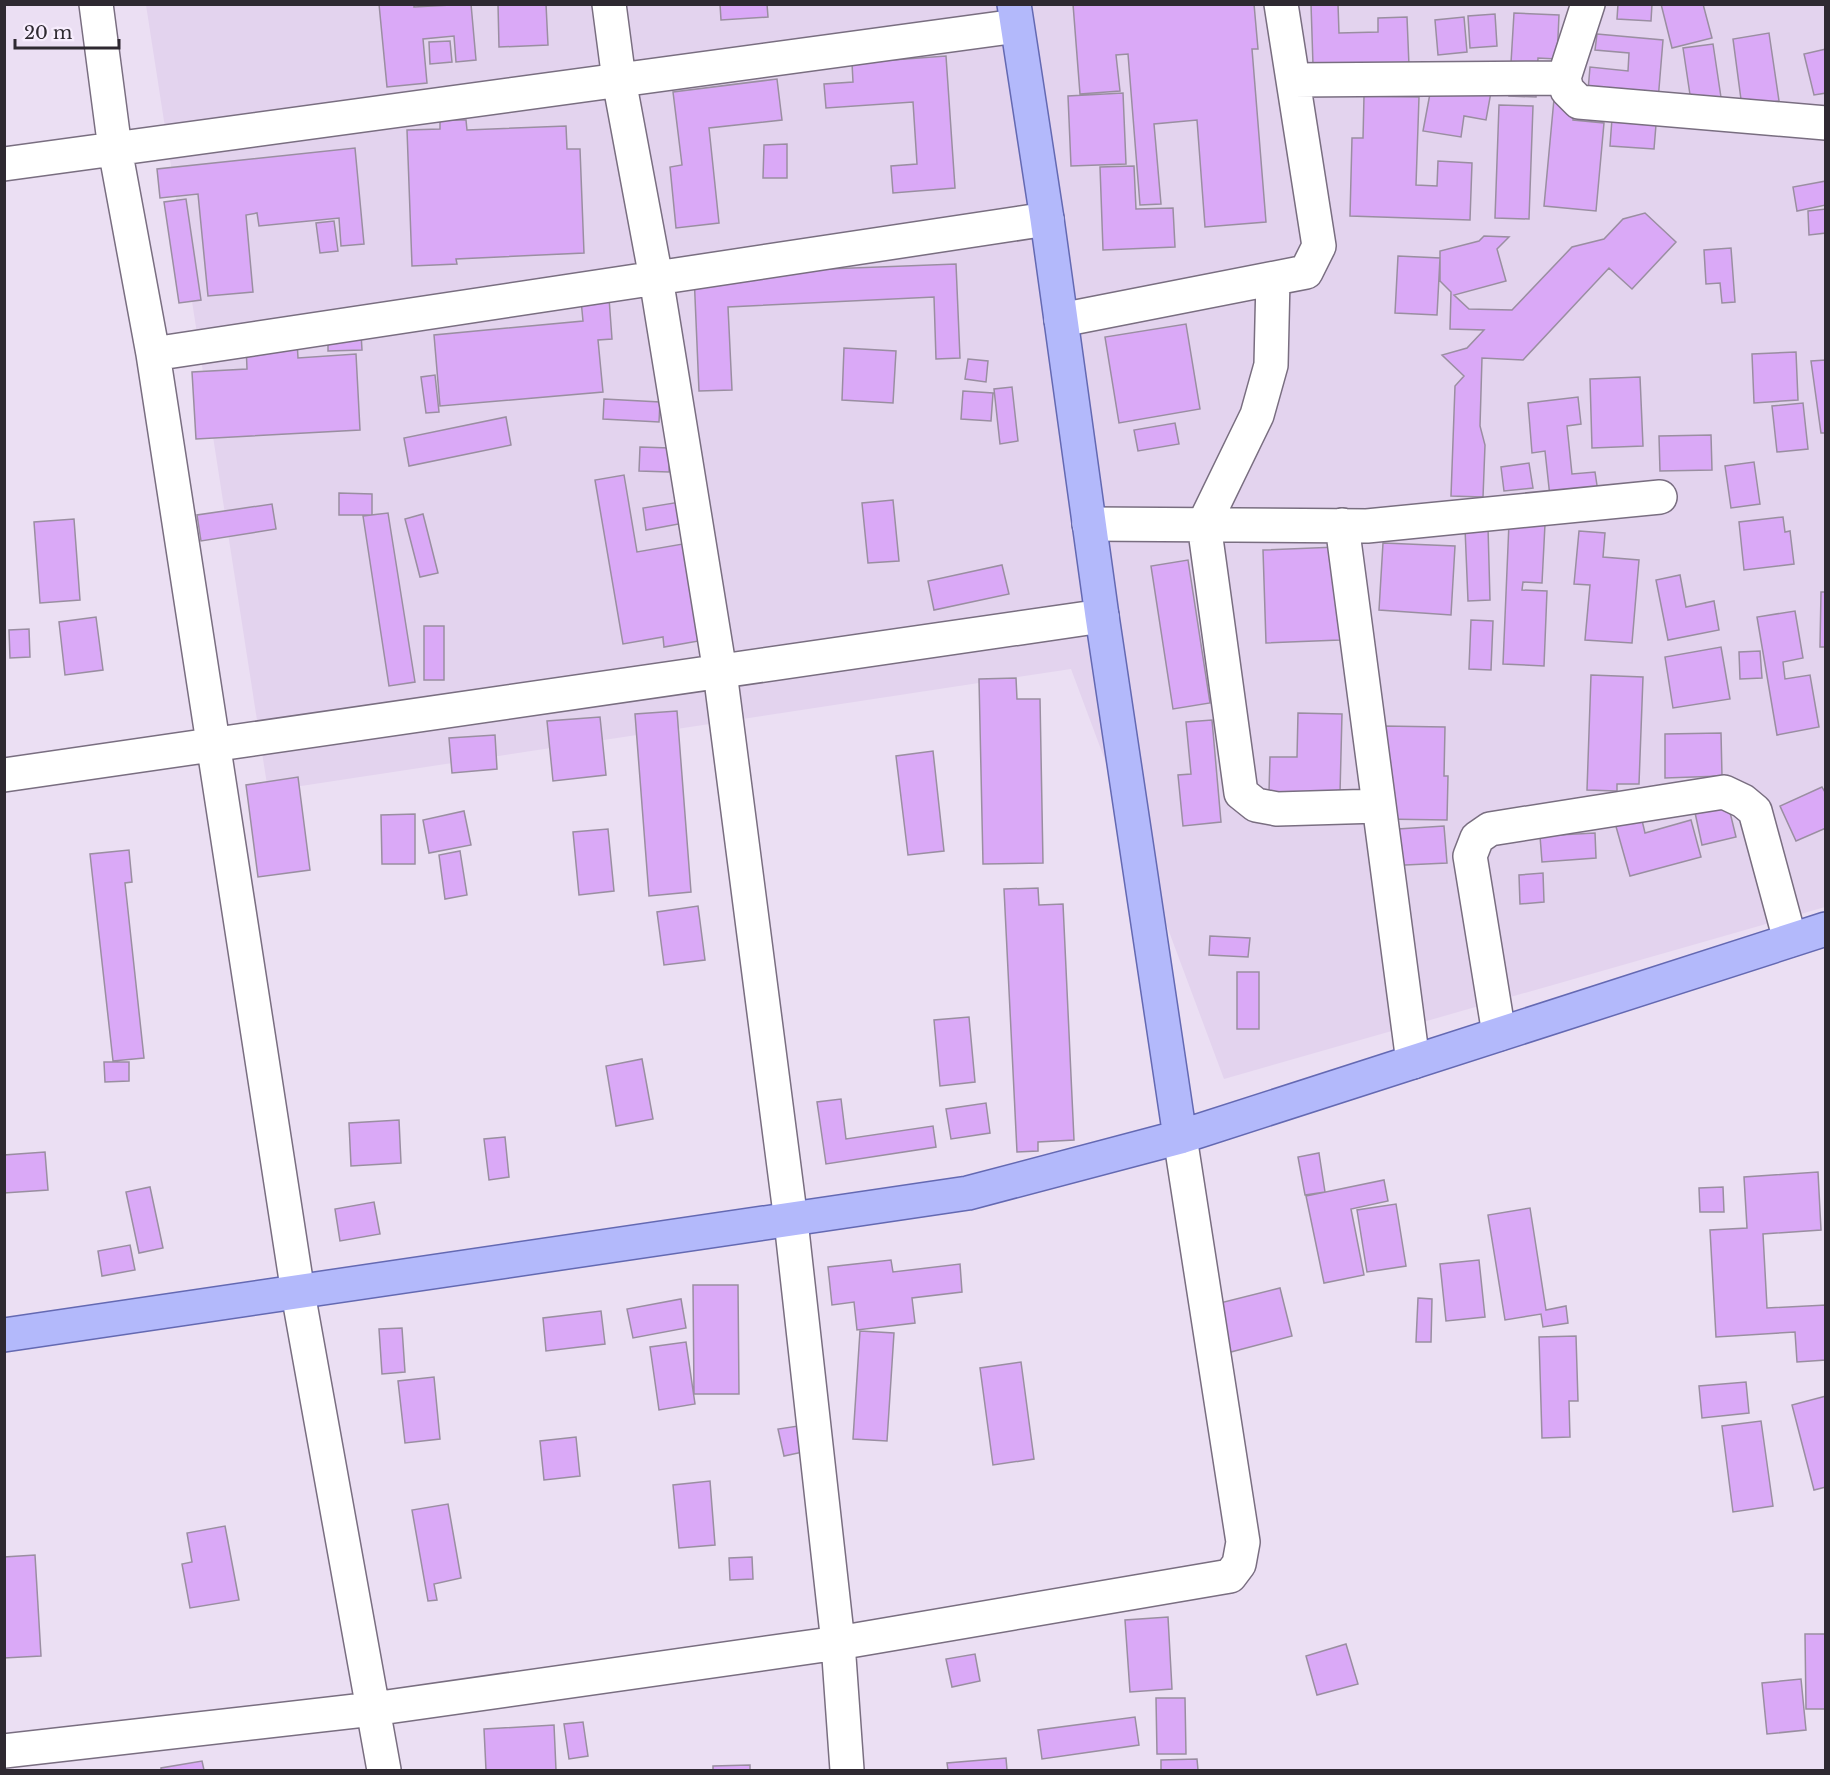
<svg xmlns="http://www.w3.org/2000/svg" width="1830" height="1775" viewBox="0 0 1830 1775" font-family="'Libre Baskerville',serif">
	<rect width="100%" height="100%" fill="#ebdff3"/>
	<path fill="#e3d3ee" d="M146 5H1825V907L1224 1079 1071 669 268 791Z"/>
	<path fill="#daa9f7" stroke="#9a8ea1" stroke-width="1.5" d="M379 4H414V7L471 4 476 60 456 62 454 36 423 39 427 83 387 87Z
		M498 4H546L548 45 499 47Z
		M720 4H767L768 17 721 20Z
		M1073 4H1254L1258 49H1252L1266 222 1205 227 1197 120 1154 124 1161 204 1140 205 1128 54 1116 55 1120 91 1080 94Z
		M1311 4H1338L1339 33 1378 32V18L1407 17 1409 66 1313 65Z
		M1618 4H1652L1651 21 1617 19Z
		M1661 4H1703L1712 38 1672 48Z
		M1514 13 1559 15 1557 59 1538 58 1536 97 1509 96Z
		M1495 14 1497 46 1470 48 1468 16Z
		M1464 17 1467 52 1438 55 1435 20Z
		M1769 33 1779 101 1742 107 1733 39Z
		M1597 34 1663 40 1654 149 1610 146 1613 105 1587 103 1590 67 1628 71 1629 53 1595 50Z
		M450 41 452 62 430 64 429 42Z
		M1713 44 1722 104 1692 108 1683 48Z
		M1826 49V93L1814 95 1804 54Z
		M946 56 955 188 893 193 891 166 917 164 913 102 826 108 824 84 853 82 852 63Z
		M1434 72 1493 81 1486 120 1464 116 1461 137 1423 131Z
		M777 79 782 120 709 128 719 223 676 228 670 167 682 165 673 92Z
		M1123 93 1126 164 1071 166 1068 96Z
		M1364 96 1419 97 1416 185 1437 186 1438 161 1472 163 1470 220 1350 216 1352 138H1363Z
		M1554 99 1574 100 1573 120 1604 123 1596 211 1544 206Z
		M1499 105 1533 106 1529 219 1495 218Z
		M440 120H466L467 130 566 126 567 149H580L584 253 456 259 457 264 412 266 407 130 440 129Z
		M787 144V178H763L764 145Z
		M355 148 364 244 341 246 339 218 259 226 257 213 246 215 253 292 208 296 198 194 160 198 157 169Z
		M1134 166 1136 209 1173 208 1175 247 1103 250 1100 167Z
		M1826 181V205L1797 211 1793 187Z
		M186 199 201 300 179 303 164 202Z
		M1826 209V233L1809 235 1808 211Z
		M1645 213 1676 242 1632 289 1609 268 1523 360 1482 358 1480 426 1485 445 1483 497 1451 496 1455 386 1464 376 1442 355 1467 348 1484 330 1450 329 1451 292 1440 281V251L1479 241 1484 236 1509 237 1497 249 1506 281 1454 295 1469 309 1512 310 1572 247 1604 239 1623 219Z
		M334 221 338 251 320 253 316 223Z
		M1731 248 1735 302 1722 303 1720 283 1706 284 1704 250Z
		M1398 256 1440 258 1437 315 1395 313Z
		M956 264 960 358 936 359 934 297 728 307 732 390 699 391 694 274Z
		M609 298 612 339 598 340 603 392 440 406 434 335 583 321 581 300Z
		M1186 324 1200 409 1119 423 1105 337Z
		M328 333H361L362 350 328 351Z
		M297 341 298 358 356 354 360 430 196 439 192 372 247 369 246 344Z
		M844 348 896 351 893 403 842 400Z
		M1796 352 1798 400 1754 403 1752 354Z
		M968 359 988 361 986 382 965 379Z
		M1826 360V433H1821L1811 361Z
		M435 375 439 412 426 413 421 377Z
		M1640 377 1643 446 1592 448 1590 379Z
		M1012 387 1018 441 1000 444 994 389Z
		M963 391 993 393 991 421 961 419Z
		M1578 397 1581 424 1567 426 1572 474 1595 472 1598 492 1550 497 1545 451 1532 453 1528 403Z
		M604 399 660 402 659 422 603 419Z
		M1803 403 1808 449 1777 452 1772 406Z
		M506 417 511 445 409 466 404 438Z
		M1175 423 1179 444 1138 451 1134 430Z
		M1711 435 1712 470 1660 471 1659 436Z
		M640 447 670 448 669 472 639 471Z
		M1754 462 1760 504 1731 508 1725 466Z
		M1529 463 1533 488 1504 491 1501 467Z
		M624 475 637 552 694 542 710 639 664 647 663 637 623 644 595 480Z
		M339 493 372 494V515H339Z
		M893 500 899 561 868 563 862 503Z
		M680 502 684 523 646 530 643 508Z
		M272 504 276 529 201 541 197 515Z
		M388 513 415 682 389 686 363 516Z
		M423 514 438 573 420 577 405 519Z
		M1783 517 1785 532 1790 531 1794 564 1744 570 1739 522Z
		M74 519 80 600 40 603 34 522Z
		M1509 523 1545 524 1542 583 1523 582 1522 590 1547 591 1544 666 1503 664Z
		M1488 527 1490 600 1468 601 1465 528Z
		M1579 531 1605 533 1603 557 1639 560 1632 643 1585 640 1590 585 1574 584Z
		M1383 543 1455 546 1451 615 1379 610Z
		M1337 547 1340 640 1266 643 1263 550Z
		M1188 560 1210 703 1173 709 1151 566Z
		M1002 565 1009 594 934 610 928 581Z
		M1680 575 1686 607 1714 601 1719 630 1668 640 1656 580Z
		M1821 592H1826V647H1820Z
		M1795 611 1803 658 1783 662 1785 679 1810 675 1819 727 1777 735 1757 617Z
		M96 617 103 670 65 675 59 622Z
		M1471 620 1493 621 1491 670 1469 669Z
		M424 626H444V680H424Z
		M29 629 30 657 10 658 9 630Z
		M1721 647 1730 699 1673 708 1665 657Z
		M1760 651 1762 678 1740 679 1739 652Z
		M1591 675 1643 677 1639 784H1617V791L1587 790Z
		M1016 678 1017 699H1040L1043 863 983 864 979 679Z
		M677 711 691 892 649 896 635 714Z
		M1298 713 1342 714 1340 793 1269 792 1270 757H1297Z
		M600 717 606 775 553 781 547 721Z
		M1212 720 1221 822 1183 826 1178 775 1191 774 1186 722Z
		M1383 726 1445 727 1444 776H1448L1447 820 1382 819Z
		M1721 733 1722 776 1665 778V734Z
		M495 735 497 769 452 773 449 738Z
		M933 751 944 851 908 855 896 756Z
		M298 777 310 870 258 877 246 785Z
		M1822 787 1826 794V828L1796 841 1780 806Z
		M1727 800 1736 837 1702 845 1694 808Z
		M464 811 471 845 429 853 423 820Z
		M415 814V864H382L381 815Z
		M1641 816 1645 833 1691 820 1701 857 1630 876 1615 823Z
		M1444 826 1447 863 1384 866 1382 830Z
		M608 829 614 891 579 895 573 832Z
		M1595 833 1596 858 1542 862 1540 836Z
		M129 850 132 882 125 883 144 1058 113 1061 90 854Z
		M460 851 467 895 445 899 439 855Z
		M1543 873 1544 902 1520 904 1519 875Z
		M1038 888 1039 905 1063 904 1074 1140 1038 1142V1151L1017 1152 1004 889Z
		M698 906 705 960 664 965 657 912Z
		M1210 936 1250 938 1248 957 1209 955Z
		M1237 972H1259V1029H1237Z
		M969 1017 975 1082 940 1086 934 1020Z
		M642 1059 653 1119 616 1126 606 1066Z
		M104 1062H129V1081L105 1082Z
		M841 1099 846 1139 933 1126 936 1147 826 1164 817 1102Z
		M986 1103 990 1133 951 1139 946 1109Z
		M399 1120 401 1163 351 1166 349 1123Z
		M505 1137 509 1177 489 1180 484 1139Z
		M45 1152 48 1190 4 1193V1155Z
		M1319 1153 1325 1192 1305 1195 1298 1157Z
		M1818 1172 1821 1230 1763 1234 1767 1308 1826 1305V1360L1797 1362 1795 1332 1716 1337 1710 1230 1747 1228 1744 1177Z
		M1384 1180 1388 1201 1351 1209 1364 1275 1324 1283 1306 1196Z
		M150 1187 163 1248 139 1253 126 1192Z
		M1723 1187 1724 1212H1700L1699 1188Z
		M374 1202 380 1234 340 1241 335 1209Z
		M1396 1204 1406 1266 1367 1272 1357 1210Z
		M1530 1208 1546 1310 1566 1306 1568 1323 1543 1327 1541 1314 1505 1320 1488 1215Z
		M130 1245 135 1270 102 1276 98 1251Z
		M891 1260 893 1272 960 1264 962 1292 912 1298 915 1323 857 1330 854 1302 832 1305 828 1267Z
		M1479 1260 1485 1317 1446 1321 1440 1264Z
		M693 1285H738L739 1394H694Z
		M1280 1288 1292 1336 1227 1353 1216 1304Z
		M1418 1298 1432 1299 1431 1342H1416Z
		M681 1299 686 1328 633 1338 627 1309Z
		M601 1311 605 1344 546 1351 543 1318Z
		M402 1328 405 1372 382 1374 379 1329Z
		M860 1331 894 1333 887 1441 853 1439Z
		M1576 1336 1578 1401H1569L1570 1437 1542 1438 1539 1337Z
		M686 1342 695 1404 659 1410 650 1347Z
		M1021 1362 1034 1459 993 1465 980 1368Z
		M434 1377 440 1439 405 1443 398 1381Z
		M1746 1382 1749 1413 1702 1418 1699 1386Z
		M1826 1396V1487L1814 1490 1792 1405Z
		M1761 1421 1773 1506 1733 1512 1722 1426Z
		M798 1426 803 1452 784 1456 778 1429Z
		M576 1437 580 1476 544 1480 540 1441Z
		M710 1481 715 1545 679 1548 673 1485Z
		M448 1504 461 1578 434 1584 437 1600 428 1601 412 1510Z
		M225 1526 239 1600 190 1608 182 1564 192 1562 187 1533Z
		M35 1555 41 1656 4 1658V1557Z
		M752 1557 753 1579 730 1580 729 1558Z
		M1168 1617 1172 1689 1130 1692 1125 1620Z
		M1805 1634H1826V1709H1806Z
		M1346 1644 1358 1684 1317 1695 1306 1656Z
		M975 1654 980 1681 952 1687 946 1659Z
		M1801 1679 1806 1730 1767 1734 1762 1683Z
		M1156 1698H1185L1186 1754H1157Z
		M1135 1717 1139 1745 1042 1759 1038 1730Z
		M583 1722 588 1756 569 1759 564 1724Z
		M554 1725 556 1770H486L484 1729Z
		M1006 1758 1007 1770H948L947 1763Z
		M1197 1759 1198 1770H1161V1760Z
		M202 1761 204 1770H161V1768Z
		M750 1765V1770H713V1766Z"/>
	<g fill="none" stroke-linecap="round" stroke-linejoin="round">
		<g stroke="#796e80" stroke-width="36">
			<path id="minor" d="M96 4 115 149 153 354 298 1293 384 1770
				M609 4 619 80 656 278 720 672 791 1221 838 1643 847 1770
				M1588 4 1564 78 1567 90 1579 102 1826 123
				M1293 80 1564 78
				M4 164 1016 26
				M1273 279 1271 365 1257 415 1204 524 1241 793 1256 805 1277 809 1379 806
				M1061 320 1306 272 1319 246 1281 4
				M153 354 1047 219
				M1089 524 1367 526 1660 497
				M1342 525 1413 1062
				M4 775 1102 616
				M1499 1034 1470 856 1477 838 1490 829 1724 792 1743 801 1755 811 1790 940
				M4 1751 373 1709 838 1643 1230 1576 1239 1564 1243 1542 1180 1137"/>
		</g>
		<g stroke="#6469b2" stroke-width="36">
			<path id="major" d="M1014 4 1047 219 1102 616 1180 1137
				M4 1335 968 1193 1180 1137 1826 929"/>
		</g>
		<use href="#minor" stroke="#fff" stroke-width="33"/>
		<use href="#major" stroke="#b3b9fb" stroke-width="33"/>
	</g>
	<rect width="1830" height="1775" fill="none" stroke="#2e2931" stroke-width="12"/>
	<path d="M15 39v9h104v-9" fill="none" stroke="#2e2931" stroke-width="3"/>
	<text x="24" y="39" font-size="18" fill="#2e2931" stroke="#f7edfd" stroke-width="4.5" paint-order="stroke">20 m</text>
</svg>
